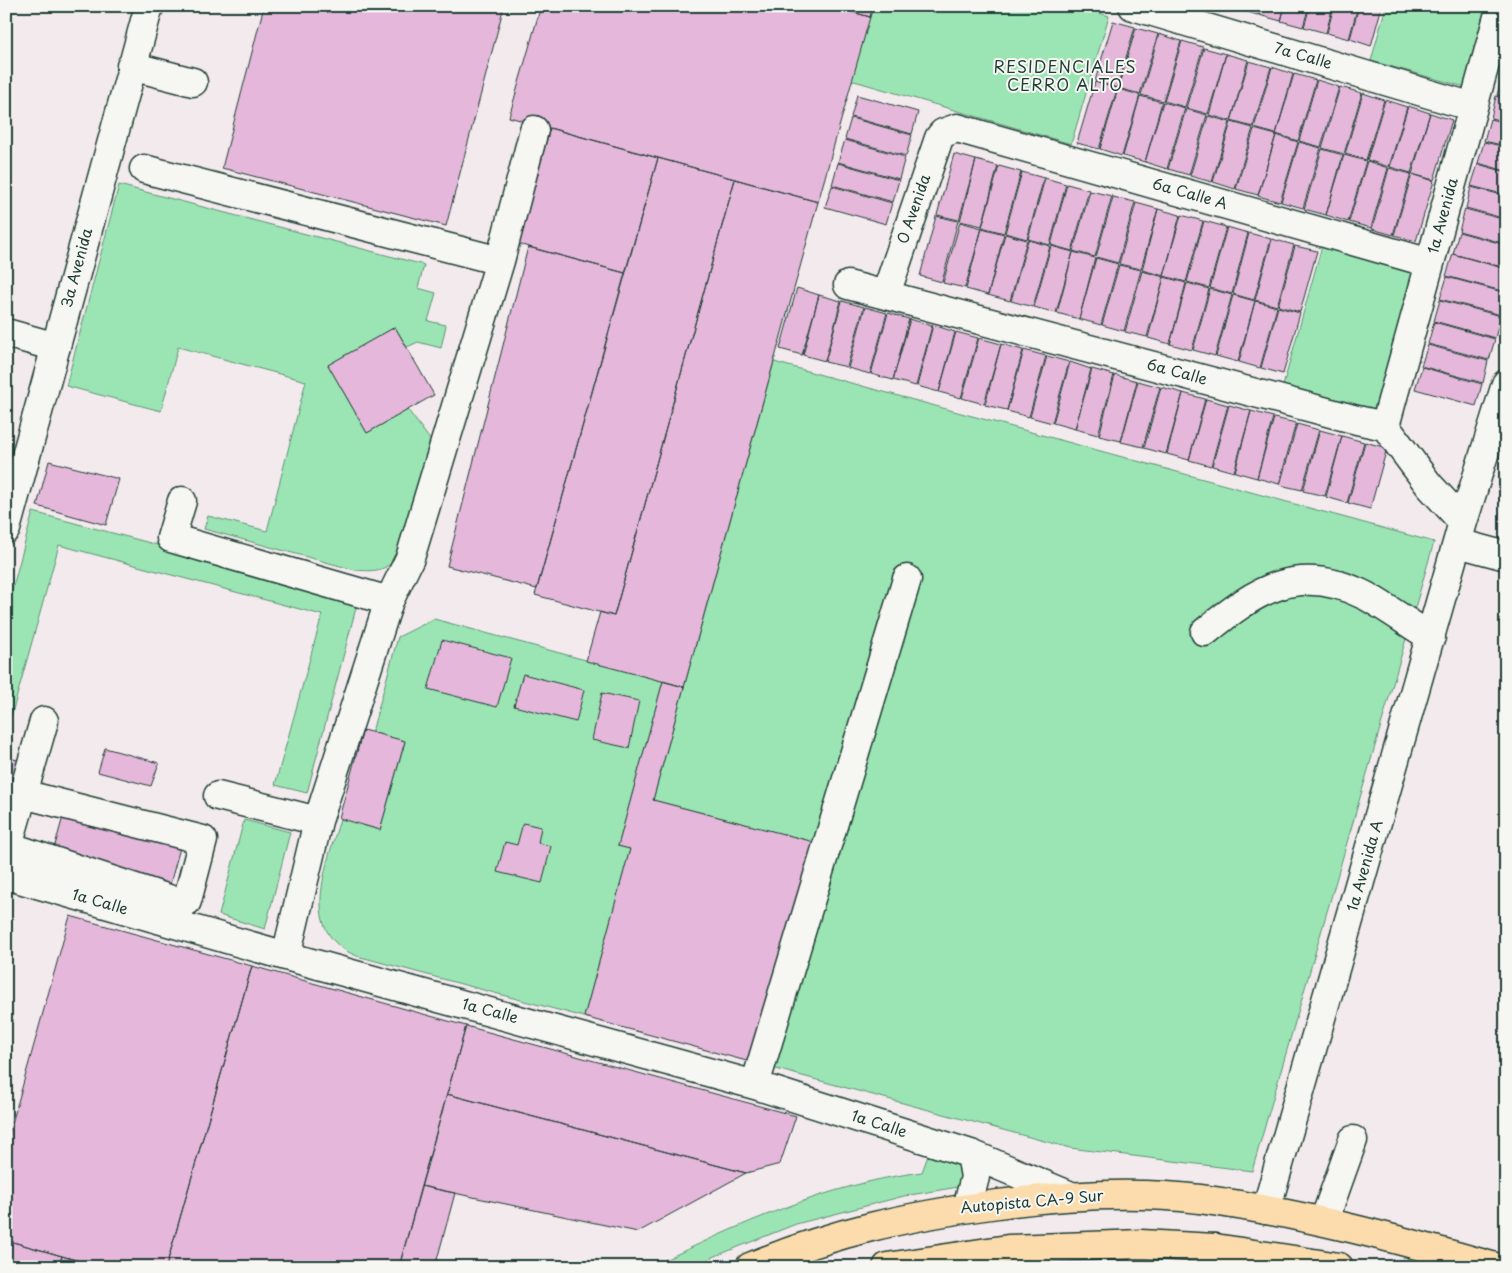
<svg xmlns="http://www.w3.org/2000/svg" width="1512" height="1273" viewBox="0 0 1512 1273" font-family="'Playpen Sans',sans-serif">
	<rect width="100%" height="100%" fill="#f3eaed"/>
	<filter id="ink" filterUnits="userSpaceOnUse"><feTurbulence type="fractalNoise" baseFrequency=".02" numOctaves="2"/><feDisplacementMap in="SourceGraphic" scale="10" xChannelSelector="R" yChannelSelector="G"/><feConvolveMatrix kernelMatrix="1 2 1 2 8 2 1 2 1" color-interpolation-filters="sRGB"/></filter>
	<g filter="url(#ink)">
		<path fill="#9be5b4" stroke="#5d9174" d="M873 6H1077L1109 16 1071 144 851 80Z
			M1386 6H1487L1465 87 1371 61Z
			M119 185 424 265 418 288 436 293 428 321 446 325 441 348 418 342 407 347 395 327 328 365 367 433 408 410 431 441 401 550C389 571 378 572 355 570L204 529 208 516 267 531 306 381 178 347 161 411 66 386Z
			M1322 246 1416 272 1376 412 1283 386Z
			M774 362 1434 542 1252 1171 1070 1148 754 1063 817 843 653 800Z
			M33 512 343 594 355 602 356 608 307 793 275 785 322 615 59 545 11 717 6 716V613Z
			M434 619 663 681 618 846 630 849 584 1017 357 956C297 933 327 865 340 819L380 830 405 742 372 732 398 637Z
			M244 820 290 832 265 929 219 915Z
			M929 1153 961 1163 965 1182 958 1187 904 1196 796 1224 688 1267H650C736 1226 827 1184 922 1172Z"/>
		<path fill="#e5b8db" stroke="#1f3d34" d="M264 6H504L446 226 222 168Z
			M541 6H831L870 17 818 202 509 117Z
			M831 6H873L870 17Z
			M1237 6H1260L1258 15 1236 9Z
			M1261 6H1285L1281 21 1259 15Z
			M1285 6H1309L1303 27 1281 21Z
			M1310 6H1333L1326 33 1304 27Z
			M1334 6H1358L1349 39 1327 33Z
			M1359 6H1382L1371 46 1350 39Z
			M1113 21 1135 27 1117 88 1095 81Z
			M1136 28 1158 34 1140 94 1118 88Z
			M1159 34 1181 41 1163 101 1141 95Z
			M1182 41 1203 47 1185 107 1164 101Z
			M1204 48 1226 54 1208 114 1186 108Z
			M1226 54 1248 60 1231 121 1209 115Z
			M1249 61 1271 67 1253 127 1231 121Z
			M1272 67 1293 74 1276 134 1254 128Z
			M1503 73 1506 74V98L1497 95Z
			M1294 74 1316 80 1298 141 1276 134Z
			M1317 80 1339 87 1321 147 1299 141Z
			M1095 82 1117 89 1099 149 1077 143Z
			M1340 87 1362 93 1344 154 1322 148Z
			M1118 89 1140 95 1122 156 1100 149Z
			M1363 93 1384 100 1366 160 1345 154Z
			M857 95 918 112 912 134 851 117Z
			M1140 96 1162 102 1145 162 1123 156Z
			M1496 96 1506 99V122L1491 118Z
			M1385 100 1407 107 1389 167 1367 160Z
			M1163 102 1185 108 1167 169 1145 162Z
			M1408 106 1430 113 1411 173 1390 167Z
			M1186 109 1207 115 1189 175 1168 169Z
			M1430 113 1452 120 1434 180 1412 174Z
			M1208 116 1230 122 1212 182 1190 176Z
			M851 118 912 135 906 156 845 139Z
			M1490 119 1506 123V146L1484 141Z
			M1231 122 1253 128 1235 189 1213 182Z
			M550 128 658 158 625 273 518 244Z
			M1254 129 1276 135 1258 195 1236 189Z
			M1276 135 1298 142 1280 202 1258 196Z
			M845 140 905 157 899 179 838 162Z
			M1299 142 1321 148 1303 208 1281 202Z
			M1484 142 1506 147V171L1478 163Z
			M1322 149 1343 155 1326 215 1304 209Z
			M954 154 976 160 959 220 937 215Z
			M1344 155 1366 161 1348 222 1326 215Z
			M658 158 735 179 614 616 535 595Z
			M976 160 998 166 982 226 960 221Z
			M1367 161 1388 168 1371 228 1349 222Z
			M838 163 899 180 893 202 832 185Z
			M1478 164 1506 172V195L1471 186Z
			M999 166 1021 172 1004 233 982 227Z
			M1389 168 1411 174 1393 235 1372 229Z
			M1022 172 1044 178 1027 239 1005 233Z
			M1412 174 1434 181 1416 241 1394 235Z
			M1045 178 1066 184 1050 245 1028 239Z
			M735 179 818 202 684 687 586 661 600 612 614 616Z
			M1067 184 1089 190 1072 251 1051 245Z
			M832 186 892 203 886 224 825 207Z
			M1471 187 1506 196V219L1466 208Z
			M1090 191 1112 196 1095 257 1073 251Z
			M1113 197 1135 202 1118 263 1096 257Z
			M1136 203 1158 209 1141 269 1119 264Z
			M1158 209 1180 215 1164 276 1142 270Z
			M1465 209 1506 220V244L1459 231Z
			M1181 215 1203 221 1186 282 1164 276Z
			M936 216 958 221 942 282 920 276Z
			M1204 221 1226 227 1209 288 1187 282Z
			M960 222 982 228 965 288 943 283Z
			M1227 227 1248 233 1232 294 1210 288Z
			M982 228 1004 234 988 295 966 289Z
			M1459 232 1506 245V268L1453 254Z
			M1249 233 1271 239 1254 300 1233 294Z
			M1005 234 1027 240 1010 301 988 295Z
			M1272 239 1294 245 1277 306 1255 300Z
			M1028 240 1050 246 1033 307 1011 301Z
			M1051 246 1073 252 1056 313 1034 307Z
			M1295 246 1317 251 1300 312 1278 306Z
			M528 247 625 273 537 589 447 566Z
			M1073 252 1095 258 1079 319 1057 313Z
			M1453 254 1506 269V292L1446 276Z
			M1096 258 1118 264 1101 325 1079 319Z
			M1119 265 1141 270 1124 331 1102 325Z
			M1142 271 1164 277 1147 337 1125 332Z
			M1164 277 1186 283 1170 344 1148 338Z
			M1447 277 1506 293 1501 315 1440 299Z
			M1187 283 1209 289 1192 350 1170 344Z
			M797 288 819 295 802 355 780 349Z
			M1210 289 1232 295 1215 356 1193 350Z
			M819 295 841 301 825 361 803 355Z
			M1233 295 1255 301 1238 362 1216 356Z
			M1440 300 1501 316 1495 338 1434 321Z
			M842 301 864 307 847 367 825 362Z
			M1255 301 1277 307 1260 368 1239 362Z
			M865 307 887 313 870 374 848 368Z
			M1278 307 1300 313 1283 374 1261 368Z
			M888 313 909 319 893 380 871 374Z
			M910 319 932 326 916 386 893 380Z
			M1434 322 1495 339 1489 360 1428 344Z
			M933 325 955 332 939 392 917 386Z
			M395 327 434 395 367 433 328 365Z
			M956 332 978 338 961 398 939 392Z
			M979 338 1001 344 984 404 962 398Z
			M1001 344 1023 350 1007 410 985 405Z
			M1428 345 1488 361 1483 383 1421 366Z
			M1024 350 1046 356 1029 417 1007 411Z
			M1047 356 1069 362 1052 423 1030 417Z
			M1070 362 1091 369 1075 429 1053 423Z
			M1422 367 1482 384 1476 406 1415 389Z
			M1092 369 1114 375 1098 435 1075 429Z
			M1115 375 1137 381 1121 441 1099 436Z
			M1138 381 1160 387 1143 447 1121 442Z
			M1161 387 1183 393 1166 454 1144 448Z
			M1183 393 1205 399 1189 460 1167 454Z
			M1206 399 1228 405 1211 466 1189 460Z
			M1229 405 1251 411 1234 472 1212 466Z
			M1251 411 1273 417 1257 478 1235 472Z
			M1274 418 1296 423 1279 484 1257 478Z
			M1297 424 1319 430 1302 490 1280 485Z
			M1320 430 1342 436 1325 496 1303 491Z
			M1342 436 1364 442 1347 503 1326 497Z
			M1365 442 1387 448 1370 509 1348 503Z
			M49 461 119 479 106 525 37 506Z
			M442 640 511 658 497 707 428 689Z
			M523 674 584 690 576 722 514 706Z
			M663 681 684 687 653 800 818 843 754 1063 584 1017 630 849 618 846Z
			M602 693 639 701 629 748 592 740Z
			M363 730 405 741 380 830 339 818Z
			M105 748 159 763 151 786 98 772Z
			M6 757 25 762 6 832Z
			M64 813 181 844 169 888 52 856Z
			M523 823 541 827 538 843 551 846 542 883 497 872 505 842 517 845Z
			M70 916 252 966 166 1267H100L6 1240V1145Z
			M252 966 466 1026 399 1267H166Z
			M466 1026 796 1116 780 1164 746 1173 447 1094Z
			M447 1094 746 1173 638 1232 421 1186Z
			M421 1186 455 1193 435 1267H399Z
			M6 1240 62 1256 59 1267H6Z
			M62 1256 100 1267H59Z"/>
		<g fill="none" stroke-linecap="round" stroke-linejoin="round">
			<g stroke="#1f3d34" stroke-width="31">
				<path id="minor" d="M1133 6 1473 107
					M131 66 193 82
					M144 169 500 261
					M848 285 1357 420 1385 426 1429 485 1463 522
					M886 294 939 138 943 133 957 128 1430 263
					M6 333 56 347
					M1385 426 1501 6
					M182 501 171 538 389 601
					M6 529 149 6
					M1458 543 1506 556
					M1205 632C1257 589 1299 562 1366 596 1388 608 1409 624 1431 637
					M23 794 203 840 187 901 181 903 11 847 9 842Z
					M23 794 44 721
					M218 796 318 821
					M6 875 286 956 755 1085 971 1154 1071 1196
					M286 956 318 821 389 601 410 558 500 261 534 130
					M755 1085 907 579
					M967 1208 975 1177 971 1154
					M1266 1210 1463 522 1506 384
					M1324 1221 1353 1140
					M1213 1267 1215 1248"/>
			</g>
			<g stroke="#1f3d34" stroke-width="31">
				<path id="highway" d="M750 1267C834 1232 907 1216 998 1204 1064 1195 1133 1191 1200 1199 1301 1213 1398 1239 1495 1267
					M887 1267 1008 1249 1141 1244 1215 1248 1339 1267"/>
			</g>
			<use href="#minor" stroke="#f6f6f2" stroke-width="28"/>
			<use href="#highway" stroke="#fcdcac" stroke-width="28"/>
		</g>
	</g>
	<g text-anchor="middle" stroke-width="4" stroke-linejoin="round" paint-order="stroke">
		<g font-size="15" fill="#1f3d34" stroke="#f6f6f2">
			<text transform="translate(1303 56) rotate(16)" y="5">7a Calle</text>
			<text transform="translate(1190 194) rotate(16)" y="5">6a Calle A</text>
			<text transform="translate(914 209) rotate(-71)" y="5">0 Avenida</text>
			<text transform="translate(1443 216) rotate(-75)" y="5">1a Avenida</text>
			<text transform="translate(77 268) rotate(-75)" y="5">3a Avenida</text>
			<text transform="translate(1177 372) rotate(15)" y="5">6a Calle</text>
			<text transform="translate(1365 866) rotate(-74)" y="5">1a Avenida A</text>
			<text transform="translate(100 902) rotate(16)" y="5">1a Calle</text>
			<text transform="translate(490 1011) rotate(15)" y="5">1a Calle</text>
			<text transform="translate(879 1124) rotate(18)" y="5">1a Calle</text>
			<text transform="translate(1032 1202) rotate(-5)" y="5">Autopista CA-9 Sur</text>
		</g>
		<g font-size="16" letter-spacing="1" fill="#1f3d34" stroke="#f6f6f2">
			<text x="1065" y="73">RESIDENCIALES<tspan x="1065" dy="18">CERRO ALTO</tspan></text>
		</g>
	</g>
	<rect width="1512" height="1273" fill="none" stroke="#f6f6f2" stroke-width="25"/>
	<rect x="12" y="12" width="1487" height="1248" fill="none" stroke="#1f3d34" stroke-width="2" filter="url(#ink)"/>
</svg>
